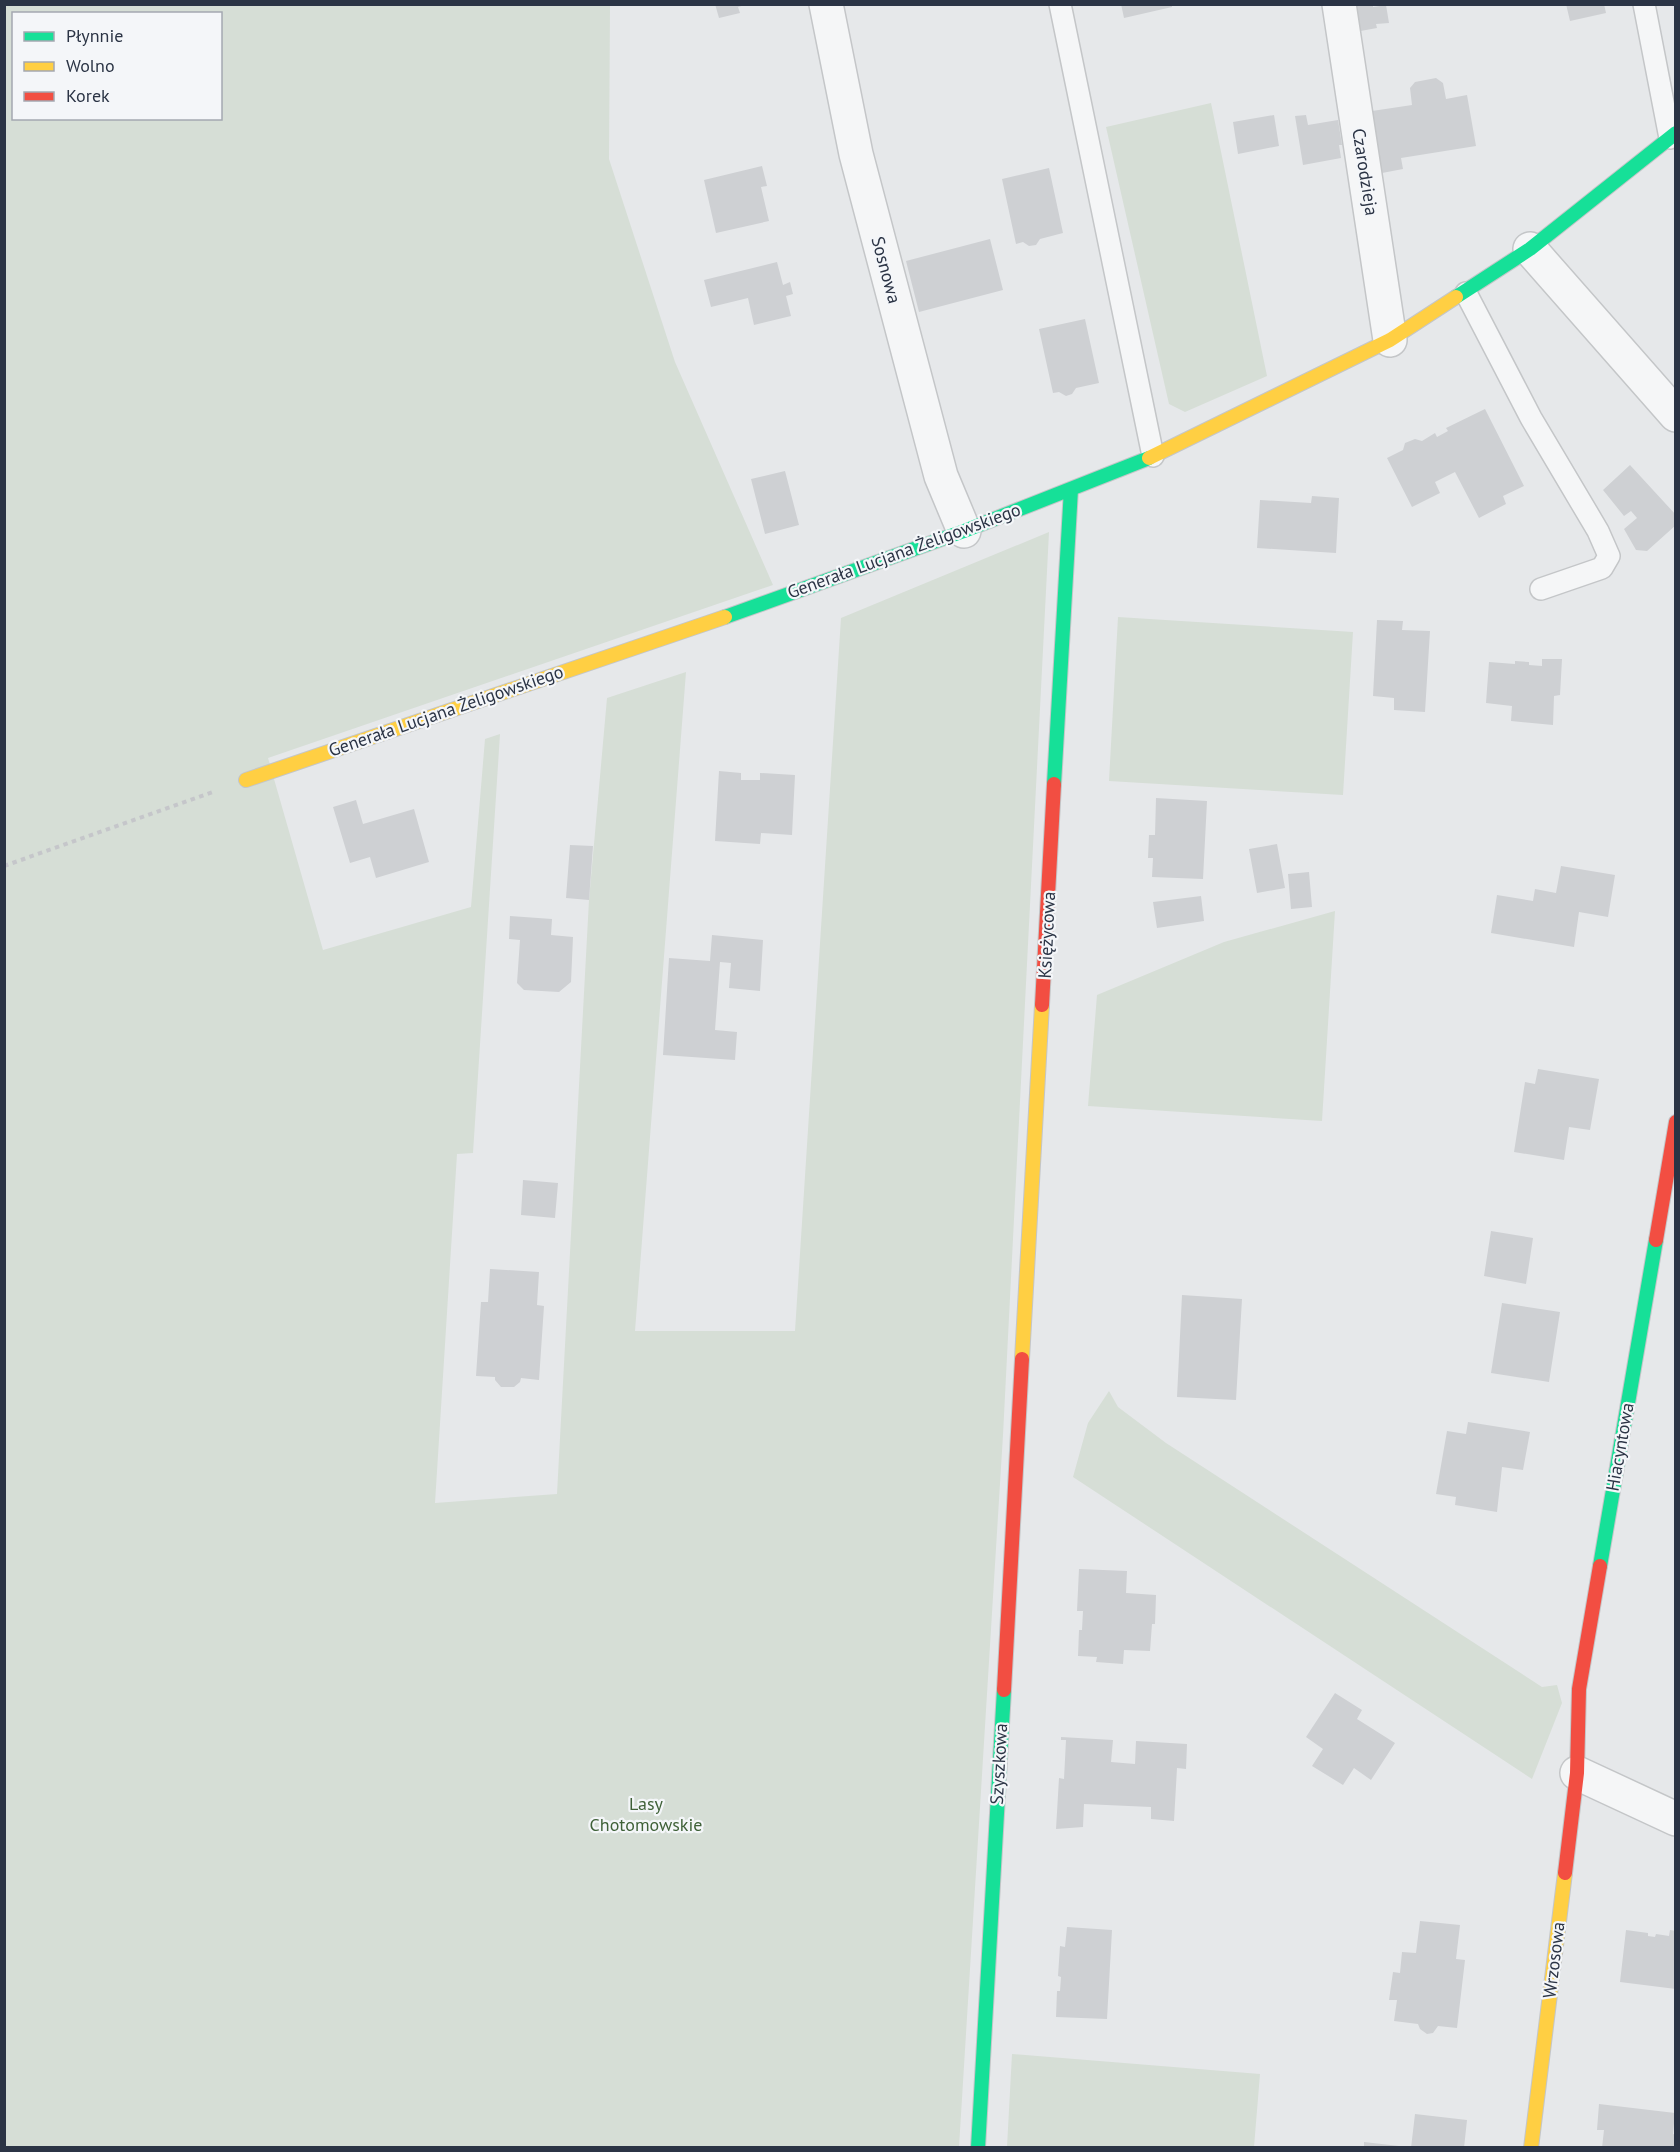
<svg xmlns="http://www.w3.org/2000/svg" width="1680" height="2152" viewBox="0 0 1680 2152" font-family="'PT Sans',sans-serif">
	<rect width="100%" height="100%" fill="#e6e8ea"/>
	<path fill="#d6ded6" fill-rule="evenodd" d="M5 5H610L609 159 675 362 773 585 268 758 323 950 471 907 485 739 500 734 473 1153 457 1154 435 1503 557 1494 589 900 607 698 686 672 635 1331H795L841 618 1049 532 1003 1435 959 2147 5 2148ZM14 14H220V118H14Z
		M1211 103 1267 376 1185 412 1169 404 1106 127Z
		M1118 617 1353 632 1343 795 1109 781Z
		M1335 911 1322 1121 1088 1106 1097 995 1224 942Z
		M1109 1391 1118 1407 1166 1443 1542 1687 1557 1685 1562 1703 1532 1779 1073 1477 1088 1423Z
		M1012 2054 1260 2074 1254 2147H1007Z"/>
	<path fill="#ced0d3" d="M715 4H744L745 5 738 7 740 13 719 18Z
		M1121 4H1172V7L1124 18Z
		M1350 4H1373V7L1386 5 1389 23 1376 24 1377 28 1355 32Z
		M1566 4H1604L1606 13 1570 21Z
		M1436 78 1443 83 1446 99 1467 95 1476 146 1401 158 1403 169 1382 173 1372 111 1412 105 1410 88 1415 82Z
		M1274 115 1279 146 1238 154 1233 122Z
		M1306 115 1308 125 1338 120 1342 145H1339L1341 158 1303 165 1295 116Z
		M762 166 767 186 761 187 769 221 716 233 704 180Z
		M1049 168 1063 233 1040 239 1036 245 1029 246 1023 242 1016 244 1002 179Z
		M990 239 1003 290 919 312 906 261Z
		M777 262 783 285 790 282 793 294 786 296 791 316 754 325 748 298 711 307 704 280Z
		M1085 319 1099 383 1076 388 1072 394 1066 396 1059 392 1053 393 1039 329Z
		M1485 409 1524 486 1503 496 1506 504 1479 518 1455 472 1435 482 1440 493 1412 507 1387 458 1403 450 1405 443 1415 439 1422 441 1435 433 1437 437 1448 431 1446 428Z
		M1630 465 1676 515V525L1647 551 1636 550 1624 529 1637 518 1631 511 1624 516 1603 490Z
		M785 471 799 525 765 534 751 479Z
		M1312 496 1339 498 1336 553 1257 548 1260 500 1311 503Z
		M1377 620 1403 621 1402 630 1430 631 1425 712 1394 710V698L1373 696Z
		M1542 659H1562L1560 695 1554 696 1553 725 1511 721 1512 706 1486 703 1489 662 1515 664V661L1529 662V665L1542 666Z
		M719 771 741 773V780H760V773L795 775 792 835 761 833 760 844 715 841Z
		M1156 798 1207 801 1203 879 1152 877 1153 858H1148L1149 835H1155Z
		M356 800 363 824 414 809 429 862 376 878 370 857 350 863 333 807Z
		M1277 844 1285 888 1257 893 1249 849Z
		M570 845 593 846 589 900 566 898Z
		M1561 866 1615 875 1608 917 1579 912 1574 947 1491 933 1497 895 1533 901 1535 889 1556 893Z
		M1309 872 1312 907 1291 909 1288 874Z
		M1201 896 1204 921 1157 928 1153 902Z
		M510 916 552 919 551 935 573 937 571 982 559 992 524 990 517 983 520 940 509 939Z
		M712 935 763 940 760 991 729 988 731 963 720 962 715 1030 737 1032 735 1060 663 1055 669 958 710 961Z
		M1538 1069 1599 1079 1590 1130 1569 1127 1564 1160 1514 1152 1525 1082 1535 1084Z
		M523 1180 558 1183 555 1218 521 1215Z
		M1491 1231 1533 1238 1526 1284 1484 1276Z
		M490 1269 539 1272 537 1305 544 1306 539 1380 521 1378 520 1382 514 1387H501L495 1380V1377L476 1376 481 1302H488Z
		M1182 1295 1242 1299 1236 1400 1177 1397Z
		M1502 1303 1560 1312 1549 1382 1491 1373Z
		M1468 1422 1530 1432 1523 1470 1502 1467 1497 1512 1455 1505 1456 1497 1436 1494 1447 1431 1466 1434Z
		M1079 1569 1127 1571 1126 1593 1156 1595 1155 1624H1152L1150 1651 1124 1650 1123 1664 1096 1662 1097 1657 1078 1656 1079 1630H1082L1083 1611H1077Z
		M1335 1693 1362 1710 1357 1719 1395 1743 1371 1780 1354 1768 1343 1785 1312 1766 1323 1749 1306 1737Z
		M1061 1737 1113 1740 1111 1762 1135 1764 1136 1741 1187 1744 1186 1769 1177 1768 1174 1821 1151 1819V1807L1084 1804 1083 1827 1056 1829 1059 1778 1064 1779 1066 1740H1061Z
		M1420 1921 1460 1925 1456 1959 1465 1960 1457 2028 1438 2026 1433 2033 1427 2034 1420 2029 1418 2024 1394 2021 1397 2000H1389L1393 1972 1400 1973 1402 1952 1416 1953Z
		M1067 1927 1112 1930 1107 2019 1056 2017 1057 1991H1060L1061 1977 1058 1976 1060 1946 1065 1947Z
		M1626 1930 1648 1933V1936L1655 1937 1656 1934 1669 1936 1670 1930 1676 1931V1989L1620 1982Z
		M1599 2104 1675 2113 1673 2134 1676 2135V2148H1602L1604 2130H1597Z
		M1415 2114 1467 2120 1464 2148H1411Z
		M1364 2142 1399 2146V2148H1364Z"/>
	<g fill="none" stroke-linecap="round" stroke-linejoin="round">
		<g stroke="#c4c6c8" stroke-width="24">
			<path id="lane" d="M1060 4 1153 456
				M1644 4 1670 138
				M1466 293 1531 418 1598 531 1609 556 1602 568 1541 589"/>
		</g>
		<g stroke="#c4c6c8" stroke-width="36">
			<path id="street" d="M826 4 856 154 941 476 964 531
				M1339 4 1390 340
				M1530 249 1676 415
				M1577 1773 1676 1819"/>
		</g>
		<g stroke="#c4c6c8" stroke-width="16">
			<path id="fast" d="M1456 297 1530 249 1676 133
				M725 617 964 531 1149 458
				M1054 784 1071 489
				M1600 1566 1656 1240
				M978 2148 1004 1690"/>
		</g>
		<g stroke="#c4c6c8" stroke-width="16">
			<path id="slow" d="M1149 458 1390 340 1456 297
				M246 780 725 617
				M1022 1359 1042 1005
				M1531 2148 1565 1873"/>
		</g>
		<g stroke="#c4c6c8" stroke-width="16">
			<path id="jam" d="M1042 1005 1054 784
				M1656 1240 1676 1122
				M1004 1690 1022 1359
				M1565 1873 1577 1773 1579 1689 1600 1566"/>
		</g>
		<path stroke="#c5c6ca" stroke-width="4" stroke-dasharray="4.5 4.5" stroke-linecap="butt" d="M4 866 213 792"/>
		<use href="#lane" stroke="#f5f6f7" stroke-width="21"/>
		<use href="#street" stroke="#f5f6f7" stroke-width="33"/>
		<use href="#fast" stroke="#16e098" stroke-width="14"/>
		<use href="#slow" stroke="#ffcf43" stroke-width="14"/>
		<use href="#jam" stroke="#f24e42" stroke-width="14"/>
	</g>
	<g text-anchor="middle" stroke-width="4.5" stroke-linejoin="round" paint-order="stroke">
		<g font-size="18" fill="#2b3445" stroke="#f4f6f9">
			<text transform="translate(1365 172) rotate(81)" y="6">Czarodzieja</text>
			<text transform="translate(886 270) rotate(75)" y="6">Sosnowa</text>
			<text transform="translate(904 551) rotate(-20)" y="6">Generała Lucjana Żeligowskiego</text>
			<text transform="translate(446 711) rotate(-19)" y="6">Generała Lucjana Żeligowskiego</text>
			<text transform="translate(1047 935) rotate(-87)" y="6">Księżycowa</text>
			<text transform="translate(1620 1447) rotate(-80)" y="6">Hiacyntowa</text>
			<text transform="translate(999 1764) rotate(-87)" y="6">Szyszkowa</text>
			<text transform="translate(1554 1960) rotate(-83)" y="6">Wrzosowa</text>
		</g>
		<g font-size="18" fill="#3f6138" stroke="#f4f6f9">
			<text x="646" y="1810">Lasy<tspan x="646" dy="21">Chotomowskie</tspan></text>
		</g>
	</g>
	<rect width="1680" height="2152" fill="none" stroke="#2b3445" stroke-width="12"/>
	<rect x="12" y="12" width="210" height="108" fill="#f4f6f9" stroke="#a4a8b1" stroke-width="1.5"/>
	<rect x="24" y="32" width="30" height="9" fill="#16e098" stroke="#a4a8b1" stroke-width="1.5"/>
	<text x="66" y="42" font-size="18" fill="#2b3445">Płynnie</text>
	<rect x="24" y="62" width="30" height="9" fill="#ffcf43" stroke="#a4a8b1" stroke-width="1.5"/>
	<text x="66" y="72" font-size="18" fill="#2b3445">Wolno</text>
	<rect x="24" y="92" width="30" height="9" fill="#f24e42" stroke="#a4a8b1" stroke-width="1.5"/>
	<text x="66" y="102" font-size="18" fill="#2b3445">Korek</text>
</svg>
